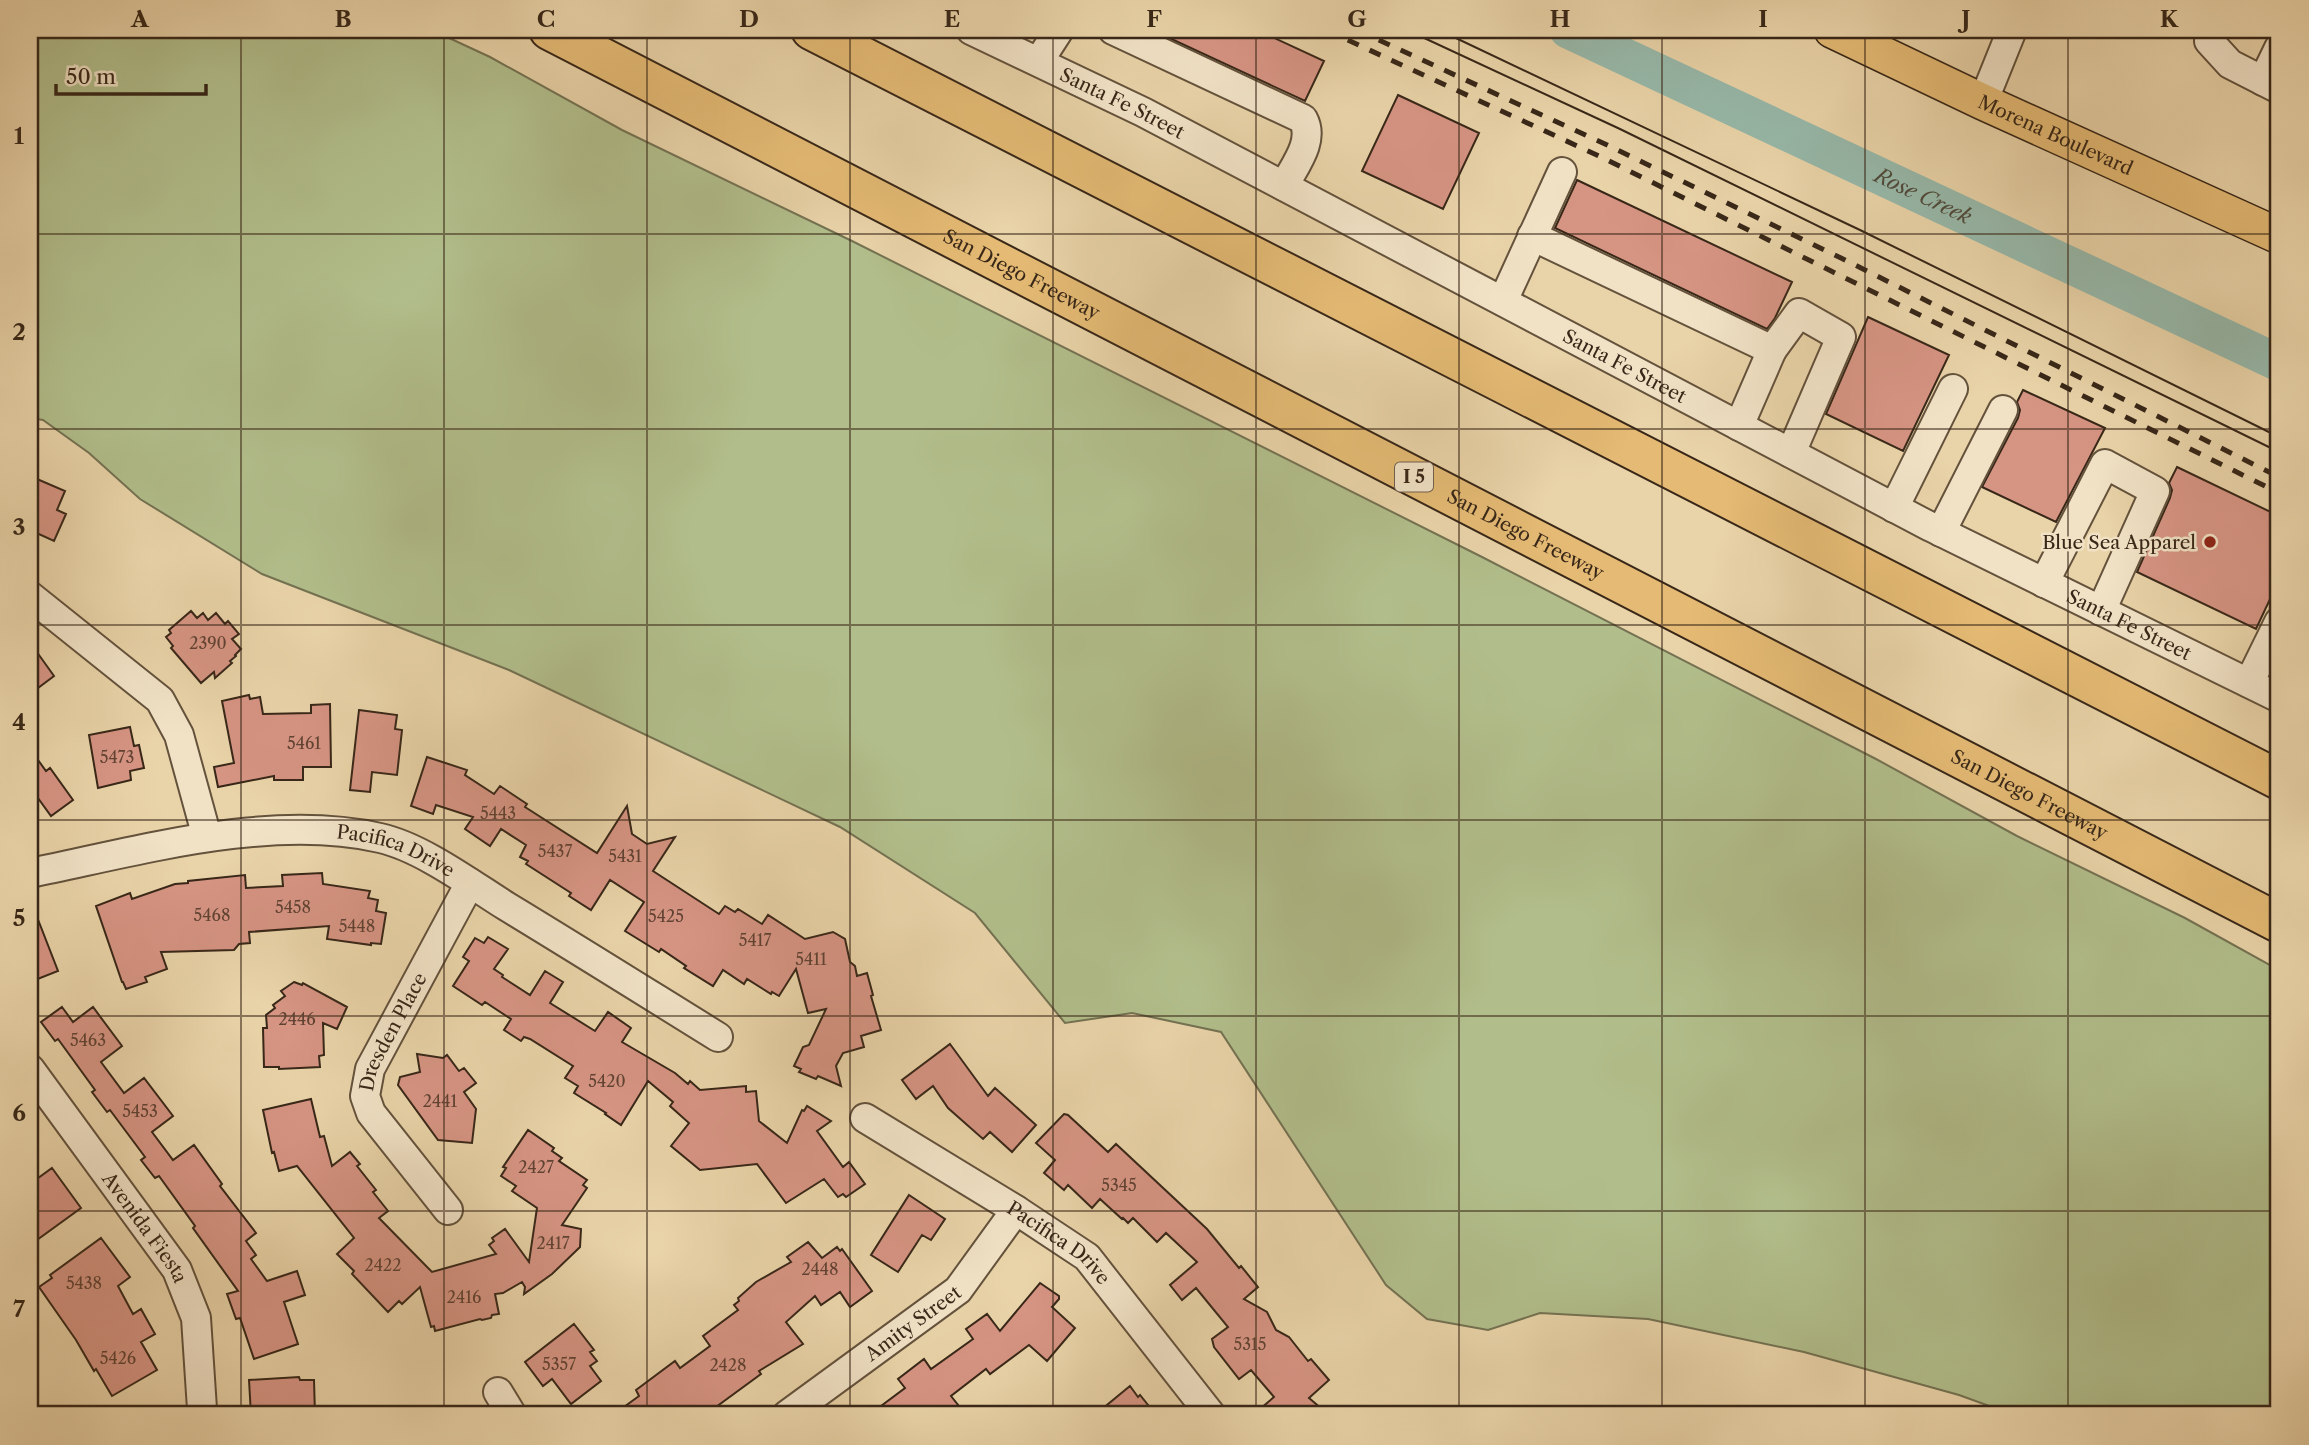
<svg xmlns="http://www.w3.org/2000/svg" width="2309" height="1445" viewBox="0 0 2309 1445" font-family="'Libre Caslon Text',serif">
	<rect width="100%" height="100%" fill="#e9d3a8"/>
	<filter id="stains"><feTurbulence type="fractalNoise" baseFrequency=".00286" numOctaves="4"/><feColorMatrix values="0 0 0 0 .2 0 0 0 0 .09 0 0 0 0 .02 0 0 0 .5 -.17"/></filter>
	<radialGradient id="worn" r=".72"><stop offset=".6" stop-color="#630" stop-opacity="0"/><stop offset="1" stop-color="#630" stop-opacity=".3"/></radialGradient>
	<path fill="#b1be8b" stroke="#747252" stroke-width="2" d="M30 30H432L490 57 622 130 852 241 1482 557 1876 759 2017 836 2185 918 2279 970V1415H2014L1959 1395 1804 1352 1648 1319 1540 1313 1488 1330 1427 1319 1386 1285 1221 1032 1132 1013 1065 1023 975 913 840 827 509 670 262 574 140 499 89 453 43 420 30 418Z"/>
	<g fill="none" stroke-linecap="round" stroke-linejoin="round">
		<path stroke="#97b8a9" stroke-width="37" id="s1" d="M1568 30 2279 363"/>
	</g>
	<path fill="#d69483" stroke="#382718" stroke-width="2" d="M1152 30H1257L1324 61 1305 101Z
		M1398 95 1479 133 1443 209 1362 171Z
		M1577 180 1792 282 1775 318 1767 329 1555 228Z
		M1868 317 1949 355 1903 451 1826 414Z
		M2023 390 2105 428 2056 522 1982 487 2018 418 2020 410 2017 402Z
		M2177 467 2279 516V580L2256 629 2137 572 2170 498 2172 490 2169 483Z
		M30 476 65 491 57 510 66 514 54 541 30 530Z
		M191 611 197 618 203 613 208 620 216 613 225 624 228 621 239 634 232 639 241 649 235 655 236 656 230 661 232 663 215 678 214 672 201 683 171 648 173 646 166 637 171 633 169 630Z
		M39 655 54 676 30 694V662Z
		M249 695 250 699 260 697 263 714 311 713V705L330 704 331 767H303V780H274V776L218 787 214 767 234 763 222 701Z
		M359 710 397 715 395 729 402 730 397 775 372 772 370 792 350 790Z
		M130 727 134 746 139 745 144 768 130 771 131 780 98 788 89 735Z
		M30 749 46 771 50 768 73 800 51 816 30 787Z
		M427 757 467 770 465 775 494 794 500 786 527 804 525 807 597 853 627 806 632 834 647 844 675 837 653 871 719 914 725 906 735 912 738 909 762 924 768 915 805 939 833 932 845 939 850 962 855 966 857 976 867 973 873 995 871 996 881 1030 861 1036 864 1047 843 1053 836 1066 841 1086 818 1076 816 1079 799 1072 801 1069 794 1066 803 1047 809 1045 826 1009 808 1013 796 969 779 996 772 992 771 994 747 979 744 984 723 970 713 986 684 968 686 966 661 949 659 952 625 931 644 902 610 880 591 910 569 896 571 893 526 864 528 861 520 857 526 845 501 829 490 846 465 829 473 817 436 805 433 814 411 806Z
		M322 873 323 884 370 891 368 898 378 900 376 911 386 913 381 944 371 943V945L327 939 329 926 249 932 250 943 239 944 234 950 161 952 167 969 145 977 147 982 126 989 123 982H122L96 906 130 893 132 899 175 884 188 883V881L245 875 246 888 283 886 282 875Z
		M30 899 58 971 30 982Z
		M488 937 508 949 494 969 503 975 502 977 530 995 545 971 563 982 550 1003 595 1031 608 1012 631 1028 622 1042 675 1073 688 1084 690 1081 700 1090 746 1086V1092L756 1091 759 1121 787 1143 802 1110 804 1111 807 1106 831 1121 817 1131 843 1167 849 1162 865 1184 846 1197 843 1194 838 1197 824 1179 786 1203 757 1164 700 1170 671 1146 689 1123 670 1106 673 1102 648 1081 621 1125 605 1114 606 1113 574 1093 578 1086 565 1078 573 1066 530 1039 524 1037 521 1041 504 1030 511 1019 485 1002 482 1005 453 986 469 961 463 957 475 938 484 943Z
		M294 982 302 985 303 983 347 1007 337 1029 323 1023 324 1055 319 1056 320 1067 279 1069V1067H264L263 1028H267L266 1015 275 1008 273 1005 285 996 281 991Z
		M62 1007 73 1022 93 1007 122 1046 101 1062 124 1093 144 1078 173 1116 152 1132 173 1160 194 1145 222 1184 220 1186 256 1233 246 1241 256 1255 251 1259 267 1281 297 1271 305 1295 284 1302 298 1344 254 1359 240 1318 236 1319 227 1294 238 1291 193 1228 195 1226 159 1176 155 1178 141 1160 145 1157 110 1110 107 1112 92 1092 95 1090 58 1039 55 1041 41 1022Z
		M950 1044 988 1096 995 1088 1036 1125 1012 1152 990 1132 983 1139 948 1108 933 1086 916 1099 902 1080Z
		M417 1054 443 1058 447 1055 459 1071 464 1068 476 1083 464 1092 476 1109 472 1143 438 1140 398 1085 400 1077 420 1072Z
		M311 1099 320 1137 324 1136 332 1166 350 1152 360 1164 357 1166 376 1190 373 1192 388 1211 379 1218 432 1272 496 1254 489 1245 494 1241 492 1238 505 1229 529 1262 537 1208 512 1191 516 1186 501 1176 506 1168 503 1167 528 1130 554 1148 552 1151 562 1158 559 1161 587 1180 583 1185 587 1188 562 1225 581 1229 580 1247 552 1274 524 1294 525 1287 522 1282 503 1293 495 1294 499 1314 492 1315 491 1318 482 1320 480 1319 435 1331 434 1326 431 1327 420 1287 402 1304 399 1301 388 1312 352 1274 354 1271 337 1254 354 1238 297 1166 279 1171 274 1152 272 1153 263 1110Z
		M1064 1114 1068 1115 1108 1152 1116 1144 1207 1229 1239 1268 1241 1266 1258 1287 1244 1299 1267 1312 1276 1330 1289 1337 1308 1361 1311 1359 1329 1380 1309 1398 1329 1415H1253L1274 1397 1251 1370 1239 1379 1214 1347 1212 1339 1228 1327 1196 1288 1182 1300 1170 1285 1197 1262 1166 1233 1157 1242 1133 1218 1128 1223 1123 1218 1122 1219 1100 1199 1092 1208 1068 1185 1064 1190 1044 1173 1055 1160 1036 1143Z
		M52 1168 81 1208 30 1245V1184Z
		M909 1195 945 1219 931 1240 922 1235 898 1272 871 1255Z
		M101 1238 130 1277 118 1286 133 1314 141 1309 155 1334 141 1342 157 1370 112 1396 96 1369 94 1371 76 1340 39 1287 52 1278 50 1275Z
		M808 1242 822 1258 837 1247 840 1251 842 1249 872 1291 850 1307 840 1292 821 1305 815 1296 786 1322 803 1344 759 1371 761 1374 705 1415H613L639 1396 636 1390 675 1361 680 1368 710 1346 703 1336 738 1310 734 1305 739 1301 738 1298 756 1282 791 1262 787 1257Z
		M1040 1283 1059 1296V1299L1052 1307 1075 1328 1047 1361 1029 1345 990 1374 986 1369 951 1396 966 1415H869L905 1388 898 1379 924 1359 931 1369 973 1339 966 1329 987 1314 1000 1331Z
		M574 1324 594 1350 590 1352 597 1361 590 1366 601 1381 571 1404 552 1379 543 1386 525 1362Z
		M299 1377 300 1380H314L315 1415H251L249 1380Z
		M1130 1386 1138 1397 1140 1395 1156 1415H1115L1107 1405Z"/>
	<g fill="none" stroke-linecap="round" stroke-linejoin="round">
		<g stroke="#64523c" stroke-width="32">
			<g id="minor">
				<path id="s2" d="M971 30 1143 112 1931 527 2279 698"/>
				<path d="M1113 30 1303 119C1315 141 1295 165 1284 186"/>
				<path d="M2209 41 2230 64 2279 89"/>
				<path d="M1039 61 1059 30"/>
				<path d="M2263 81 2279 48"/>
				<path d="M1983 102 2012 30"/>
				<path d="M1532 236 1772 350 1739 426"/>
				<path d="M1503 301 1562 172"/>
				<path d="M1772 350 1799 313 1841 337 1791 453"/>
				<path d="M1894 508 1953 389"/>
				<path d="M1941 532 2003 410"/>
				<path d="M2044 583 2105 464 2155 491 2101 611"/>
				<path d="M30 596 160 700 179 735 207 837"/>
				<path d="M2249 683 2279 622"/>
				<path id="s3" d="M30 873C139 851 269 813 380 838 421 847 471 884 506 906 577 949 647 993 718 1037"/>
				<path id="s4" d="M30 1069 177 1270 196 1318 202 1409"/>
				<path id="s5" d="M865 1118 1016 1210 1087 1257 1211 1415"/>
				<path id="s6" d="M448 1210 371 1113 365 1096 370 1069 470 883"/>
				<path d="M498 1392 512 1415"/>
				<path id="s7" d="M787 1415 958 1290 1016 1210"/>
			</g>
		</g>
		<g stroke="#382718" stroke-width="38">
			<g id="major">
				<path id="s8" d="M1832 30 1983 102 2279 236"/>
			</g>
		</g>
		<g stroke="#382718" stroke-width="42">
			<g id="highway">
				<path id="s9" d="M549 30 2279 923"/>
				<path d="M811 30 2279 780"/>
			</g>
		</g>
		<use href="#minor" stroke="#f1e2c6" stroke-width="28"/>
		<use href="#major" stroke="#e4ba74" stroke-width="35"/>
		<use href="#highway" stroke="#e4ba74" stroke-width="38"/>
		<path stroke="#382718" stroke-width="2" d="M1407 30 1620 129 2279 452
			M1439 30 1860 230 2279 437"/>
		<path stroke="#382718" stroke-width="5" stroke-dasharray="12 12" stroke-linecap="butt" d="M1326 30 1599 156 2279 493
			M1357 30 1605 144 1841 258 2279 477"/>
	</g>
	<path fill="none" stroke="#382718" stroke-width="2" stroke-opacity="0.55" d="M241 30V1415M444 30V1415M647 30V1415M850 30V1415M1053 30V1415M1256 30V1415M1459 30V1415M1662 30V1415M1865 30V1415M2068 30V1415M30 234H2279M30 429H2279M30 625H2279M30 820H2279M30 1016H2279M30 1211H2279"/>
	<circle fill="#8f2418" stroke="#f1e2c6" stroke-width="2.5" cx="2210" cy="542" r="7"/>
	<g text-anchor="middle" stroke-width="5" stroke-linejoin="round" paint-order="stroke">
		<g font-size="16" fill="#604233">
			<text x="208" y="649">2390</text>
			<text x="304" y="749">5461</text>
			<text x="117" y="763">5473</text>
			<text x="498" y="819">5443</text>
			<text x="555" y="857">5437</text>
			<text x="625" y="862">5431</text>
			<text x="293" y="913">5458</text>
			<text x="212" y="921">5468</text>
			<text x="666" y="922">5425</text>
			<text x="357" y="932">5448</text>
			<text x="755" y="946">5417</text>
			<text x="811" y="965">5411</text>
			<text x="297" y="1025">2446</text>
			<text x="88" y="1046">5463</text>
			<text x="607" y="1087">5420</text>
			<text x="440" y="1107">2441</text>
			<text x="140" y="1117">5453</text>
			<text x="536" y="1173">2427</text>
			<text x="1119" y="1191">5345</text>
			<text x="553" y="1249">2417</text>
			<text x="383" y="1271">2422</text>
			<text x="820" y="1275">2448</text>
			<text x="84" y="1289">5438</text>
			<text x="464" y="1303">2416</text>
			<text x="1250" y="1350">5315</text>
			<text x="118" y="1364">5426</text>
			<text x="559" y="1370">5357</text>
			<text x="728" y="1371">2428</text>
		</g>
		<rect fill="#f1e2c6" stroke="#705f4c" stroke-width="2" x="1395" y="462.5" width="38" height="29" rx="5"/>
		<g font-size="18" font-weight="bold" fill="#382718">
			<text x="1414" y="483">I 5</text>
		</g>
		<g font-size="19" fill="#382718" stroke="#f1e2c6">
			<text dy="7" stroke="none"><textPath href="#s2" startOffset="168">Santa Fe Street</textPath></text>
			<text dy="7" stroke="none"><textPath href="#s8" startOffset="247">Morena Boulevard</textPath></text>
			<text dy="7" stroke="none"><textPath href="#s9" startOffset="532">San Diego Freeway</textPath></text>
			<text dy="7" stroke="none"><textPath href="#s2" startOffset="735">Santa Fe Street</textPath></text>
			<text dy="7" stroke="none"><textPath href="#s9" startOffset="1099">San Diego Freeway</textPath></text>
			<text dy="7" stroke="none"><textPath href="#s2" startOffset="1302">Santa Fe Street</textPath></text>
			<text dy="7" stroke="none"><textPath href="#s9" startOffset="1666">San Diego Freeway</textPath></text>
			<text dy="7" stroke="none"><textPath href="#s3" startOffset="373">Pacifica Drive</textPath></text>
			<text dy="7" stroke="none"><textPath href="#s6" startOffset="212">Dresden Place</textPath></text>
			<text dy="7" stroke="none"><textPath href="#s4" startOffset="196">Avenida Fiesta</textPath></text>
			<text dy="7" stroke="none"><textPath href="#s5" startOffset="231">Pacifica Drive</textPath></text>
			<text dy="7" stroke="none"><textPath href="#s7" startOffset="156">Amity Street</textPath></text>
		</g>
		<g font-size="19" fill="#382718" stroke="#f1e2c6" text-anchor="end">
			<text x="2196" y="549">Blue Sea Apparel</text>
		</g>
		<g font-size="21" font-style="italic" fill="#504b3c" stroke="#f1e2c6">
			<text dy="7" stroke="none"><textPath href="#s1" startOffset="392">Rose Creek</textPath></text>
		</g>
	</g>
	<rect width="2309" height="1445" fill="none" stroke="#e9d3a8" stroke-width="77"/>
	<path d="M56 84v10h150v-10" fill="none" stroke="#382718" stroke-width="3.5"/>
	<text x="66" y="84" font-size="21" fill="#382718" stroke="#f1e2c6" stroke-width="5" paint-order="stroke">50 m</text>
	<rect x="38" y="38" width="2232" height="1368" fill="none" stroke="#382718" stroke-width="2.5"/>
	<g font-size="23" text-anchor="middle" font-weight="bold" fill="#382718">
		<text x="140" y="27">A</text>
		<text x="343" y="27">B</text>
		<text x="546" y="27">C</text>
		<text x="749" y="27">D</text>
		<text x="952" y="27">E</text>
		<text x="1154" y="27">F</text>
		<text x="1357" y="27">G</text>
		<text x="1560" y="27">H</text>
		<text x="1763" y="27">I</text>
		<text x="1966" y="27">J</text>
		<text x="2169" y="27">K</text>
		<text x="19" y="144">1</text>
		<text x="19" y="340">2</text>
		<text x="19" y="535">3</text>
		<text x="19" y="730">4</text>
		<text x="19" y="926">5</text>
		<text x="19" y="1121">6</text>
		<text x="19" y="1317">7</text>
	</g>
	<rect width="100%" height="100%" filter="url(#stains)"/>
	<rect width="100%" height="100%" fill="url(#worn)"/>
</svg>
